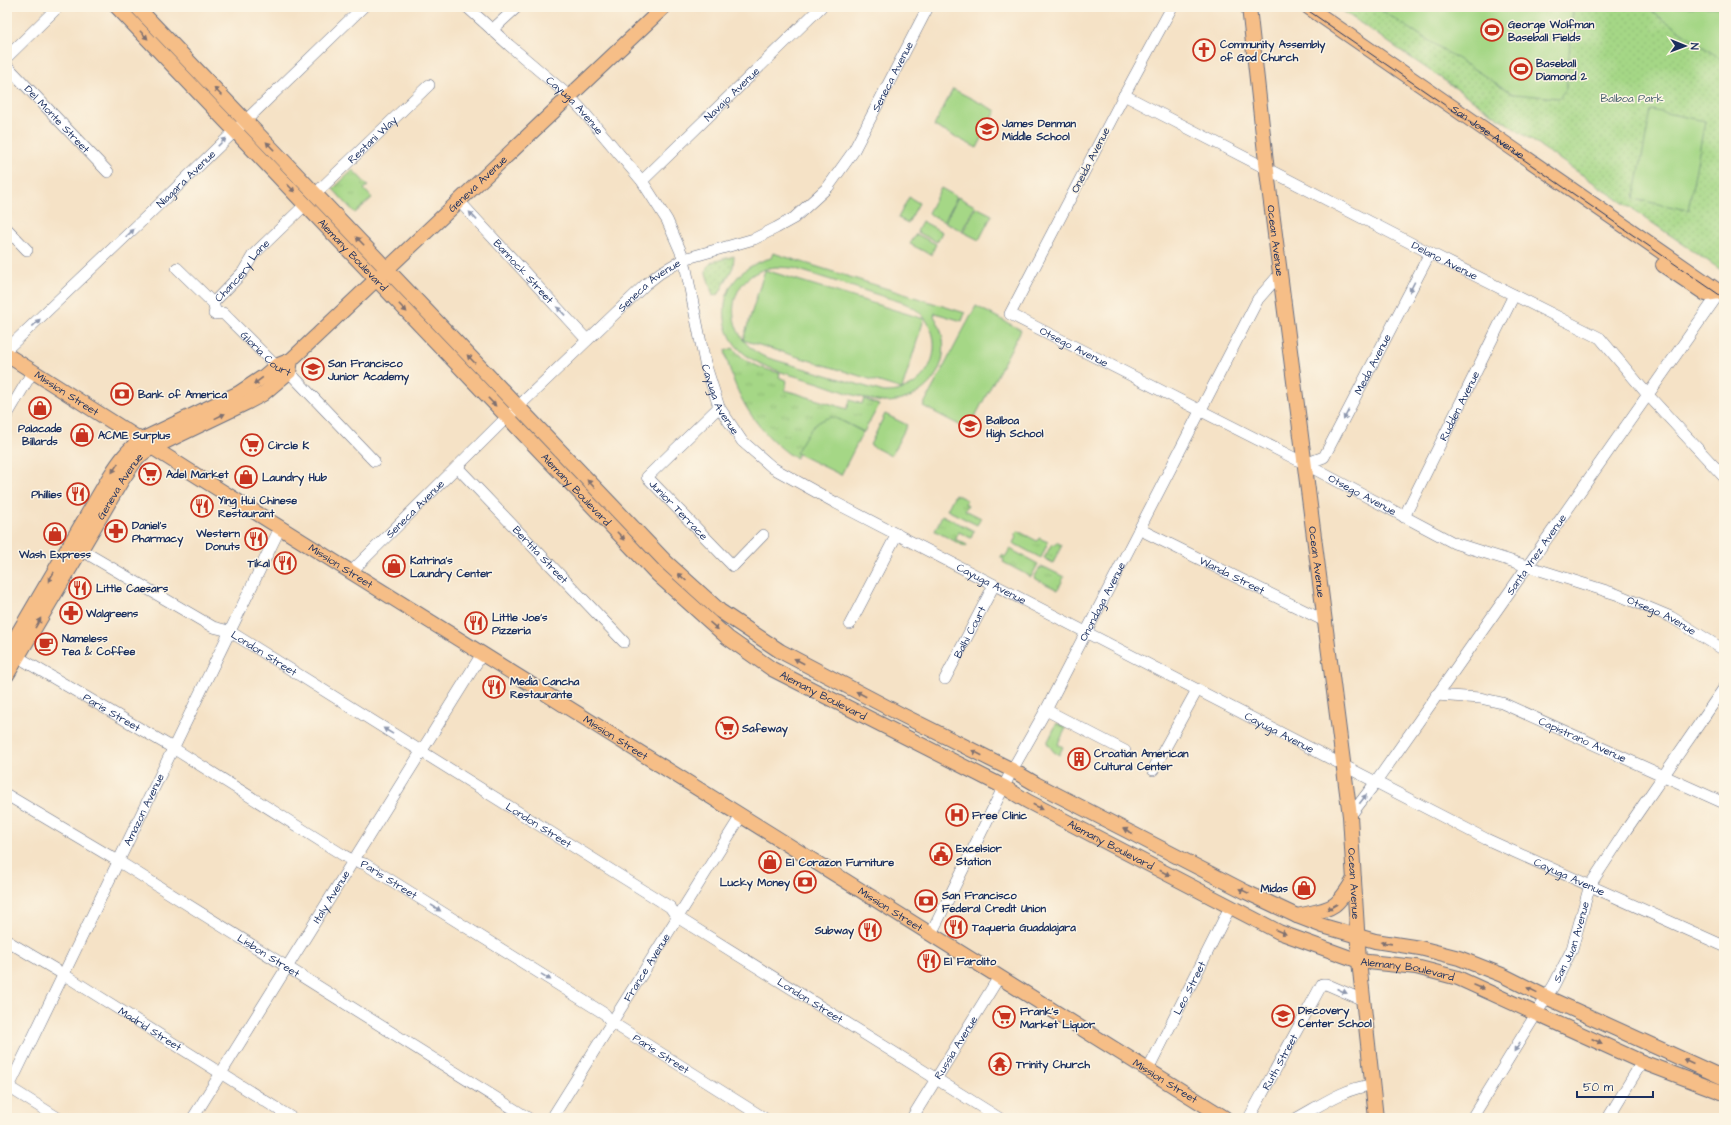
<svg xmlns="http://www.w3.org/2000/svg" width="1731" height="1125" viewBox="0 0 1731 1125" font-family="'Architects Daughter',sans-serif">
	<defs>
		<pattern id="grass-tufts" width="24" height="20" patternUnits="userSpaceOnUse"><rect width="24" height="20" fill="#a5d786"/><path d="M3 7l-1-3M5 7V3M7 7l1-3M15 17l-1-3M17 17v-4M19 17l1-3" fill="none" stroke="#8db976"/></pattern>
		<pattern id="park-dots" width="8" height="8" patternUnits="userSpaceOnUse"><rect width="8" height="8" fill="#a5d786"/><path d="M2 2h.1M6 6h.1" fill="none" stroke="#8db976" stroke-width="1.8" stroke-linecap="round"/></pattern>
	</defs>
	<rect width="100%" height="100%" fill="#fcf5e5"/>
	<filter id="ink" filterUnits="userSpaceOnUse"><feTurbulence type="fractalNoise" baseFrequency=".025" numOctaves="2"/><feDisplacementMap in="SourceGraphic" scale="8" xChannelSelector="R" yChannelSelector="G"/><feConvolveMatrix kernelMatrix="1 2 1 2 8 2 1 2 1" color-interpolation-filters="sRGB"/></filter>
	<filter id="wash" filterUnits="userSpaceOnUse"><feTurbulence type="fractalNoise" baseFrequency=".012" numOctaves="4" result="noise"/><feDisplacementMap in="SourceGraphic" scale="16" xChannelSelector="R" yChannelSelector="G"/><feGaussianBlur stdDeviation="0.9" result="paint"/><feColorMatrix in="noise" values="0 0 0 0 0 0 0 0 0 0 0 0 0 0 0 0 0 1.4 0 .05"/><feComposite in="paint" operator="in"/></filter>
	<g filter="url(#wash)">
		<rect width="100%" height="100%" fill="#f5e2c6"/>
		<path fill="url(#grass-tufts)" stroke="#608372" d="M353 170 368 186 364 189 372 198 355 213 333 189Z
			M733 348C744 363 763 369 780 373L779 377 787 381 785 390 847 409 850 400 862 404 864 399 879 405 864 432 838 419 797 453 798 454 796 458C789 455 784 450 778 445 749 420 733 388 725 351Z
			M955 494 967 500 965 503 968 505 965 510 981 518 977 525 947 510Z
			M942 515 974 531 971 538 959 532 955 539 967 545 966 547 935 531Z
			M1018 531 1037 541 1039 538 1048 542 1041 558 1013 543 1016 537 1014 535Z
			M1056 542 1062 545 1053 563 1044 558 1052 544 1055 545Z
			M1010 549 1038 564 1031 577 1003 562 1004 559 1001 558 1002 555 1005 557Z
			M1040 567 1046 568 1064 577 1058 590 1034 578Z
			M1057 723 1066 728 1058 744 1063 747 1059 755 1054 752 1047 743Z"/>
		<path fill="url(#park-dots)" stroke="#608372" d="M1337 7H1724V272Z
			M734 256 733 267 719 294 713 296 706 273 707 267 712 262Z"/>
		<path fill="#a5d786" stroke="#608372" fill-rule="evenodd" d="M1376 7H1573L1566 89 1559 98 1513 94Z
			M1645 7H1724V61Z
			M953 89 996 111 977 148 934 126Z
			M1651 110 1705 121 1688 210 1634 199Z
			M941 188 957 197 944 222 928 213Z
			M909 197 919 203 908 223 898 218Z
			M958 197 975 206 962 231 945 222Z
			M976 207 992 215 979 240 963 232Z
			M922 221 942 232 937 242 917 232Z
			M916 234 936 244 931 255 910 244Z
			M773 253 965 313 962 321 935 313 934 316C960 357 930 403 883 402 861 399 840 390 819 383 785 372 736 366 726 325 724 316 724 305 727 295 734 275 751 263 771 258ZM776 267 793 268 904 303C954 324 938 393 884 392L765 357C719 336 724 272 776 267Z
			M765 270 924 319 902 389 743 340Z
			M976 306 1021 330 970 426 965 428 923 406Z
			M885 414 907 425 891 456 870 445Z
			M831 417 838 419 863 432 841 475 796 453C806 436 811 422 831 417Z"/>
	</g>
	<g filter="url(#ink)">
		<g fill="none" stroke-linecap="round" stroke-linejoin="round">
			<g stroke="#676e82" stroke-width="12">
				<g id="minor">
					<path id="s1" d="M467 7 509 45 569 96 582 110 642 181 667 220 684 259 705 363 719 407 742 441 773 468 836 503 1486 839 1724 946"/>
					<path id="s2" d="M1172 7 1121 101 1010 314 1292 457 1454 543 1616 594 1671 617 1724 650"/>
					<path d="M492 30 517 7"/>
					<path d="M7 57 58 7"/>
					<path id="s3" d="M7 66 108 172"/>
					<path id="s4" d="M1124 95 1430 253 1600 338 1647 394 1724 477"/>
					<path id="s5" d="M642 181 821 7"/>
					<path id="s6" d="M315 194 429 85"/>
					<path id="s7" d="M460 202 587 340"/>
					<path d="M7 229 27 250"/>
					<path id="s8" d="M177 268 213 303 243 272 253 255 306 204"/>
					<path id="s9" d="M213 303 215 310 214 314 223 313 276 366 289 372 374 461"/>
					<path id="s10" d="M7 349 147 216 363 7"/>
					<path id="s11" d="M719 407 647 477 733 566 763 535"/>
					<path d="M7 415 33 371"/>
					<path id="s12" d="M1305 464 1324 457 1430 253"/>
					<path id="s13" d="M457 467 624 642"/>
					<path id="s14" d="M1404 517 1514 295"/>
					<path id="s15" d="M1139 529 1325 621"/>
					<path id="s16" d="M74 546 213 627 229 631 670 907 677 917 999 1118"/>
					<path id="s17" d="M351 572 500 424 646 284 660 273 684 259 754 239 776 228 794 218 828 187 853 152 928 7"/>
					<path d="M850 624 897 534"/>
					<path id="s18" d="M11 653 173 748 343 855 354 861 365 864 605 1014 611 1022 764 1118"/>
					<path id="s19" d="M945 679 994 585"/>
					<path id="s20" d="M1436 695 1480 698 1502 703 1724 803"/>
					<path d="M1046 710 1125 751"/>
					<path d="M1153 770 1197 690"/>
					<path id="s21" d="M7 795 118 861 528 1118"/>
					<path id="s22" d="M1350 816 1376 782 1720 292"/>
					<path id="s23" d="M931 934 1012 770 1046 710 1258 299 1280 274"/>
					<path id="s24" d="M7 941 63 974 292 1118"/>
					<path id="s25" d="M1148 1070 1230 907"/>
					<path d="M7 1086 58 1118"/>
					<path id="s26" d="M7 1091 280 528"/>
					<path id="s27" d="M193 1118 482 654"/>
					<path id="s28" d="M552 1118 741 816"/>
					<path id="s29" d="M912 1118 999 977"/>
					<path id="s30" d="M1249 1118 1322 984H1326L1363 1000"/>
					<path d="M1297 1118C1321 1105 1345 1088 1372 1085"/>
					<path id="s31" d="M1472 1118 1554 985 1572 949 1590 885 1626 830 1724 688"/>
					<path d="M1608 1118 1642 1062"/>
				</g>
			</g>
			<g stroke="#676e82" stroke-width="16">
				<g id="major">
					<path id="s32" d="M117 7 657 574 728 638 772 669 1004 787 1027 801 1279 932 1359 961 1416 967 1458 978 1642 1062 1724 1093"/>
					<path d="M137 7 667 563 720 611 780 651 900 714 1012 770 1036 784 1246 892 1297 916 1323 926 1375 941 1420 948 1459 958 1502 975 1548 998 1724 1078"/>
					<path id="s33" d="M1249 7 1268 180 1350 816 1359 961 1376 1118"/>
					<path id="s34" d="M1308 7 1724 295"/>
					<path d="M1663 265 1706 294 1724 291"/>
					<path id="s35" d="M7 355 199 477 1225 1118"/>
					<path id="s36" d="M7 652 110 476C119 462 128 449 141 440L239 393 263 377 276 366 291 360 664 7"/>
					<path id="s37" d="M7 675 122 480 137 458 146 451 248 402 263 394 289 372 291 360"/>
					<path d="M1297 916C1333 908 1335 911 1354 879"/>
				</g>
			</g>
			<use href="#minor" stroke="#fff" stroke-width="11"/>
			<use href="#major" stroke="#f6be87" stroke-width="14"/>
			<path stroke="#1b2f5e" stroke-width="1" d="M1303 7 1724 298"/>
		</g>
		<defs><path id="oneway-solid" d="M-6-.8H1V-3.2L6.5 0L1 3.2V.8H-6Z"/></defs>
		<g fill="#7e6f70">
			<use href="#oneway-solid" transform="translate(144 35) rotate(46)"/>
			<use href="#oneway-solid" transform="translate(218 92) rotate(-134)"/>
			<use href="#oneway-solid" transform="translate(270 146) rotate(-134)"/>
			<use href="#oneway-solid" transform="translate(291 188) rotate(46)"/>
			<use href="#oneway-solid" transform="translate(360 241) rotate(-134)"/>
			<use href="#oneway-solid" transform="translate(403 308) rotate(46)"/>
			<use href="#oneway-solid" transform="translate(471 359) rotate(-134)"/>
			<use href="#oneway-solid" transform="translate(258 381) rotate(144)"/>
			<use href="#oneway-solid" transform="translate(492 402) rotate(46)"/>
			<use href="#oneway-solid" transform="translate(220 416) rotate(-26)"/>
			<use href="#oneway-solid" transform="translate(115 468) rotate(123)"/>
			<use href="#oneway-solid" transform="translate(591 484) rotate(-134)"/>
			<use href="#oneway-solid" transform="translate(621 536) rotate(46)"/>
			<use href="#oneway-solid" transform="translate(51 577) rotate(120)"/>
			<use href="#oneway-solid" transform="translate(682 577) rotate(-138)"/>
			<use href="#oneway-solid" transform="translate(38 623) rotate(-60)"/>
			<use href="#oneway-solid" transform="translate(714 626) rotate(41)"/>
			<use href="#oneway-solid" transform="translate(799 661) rotate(-152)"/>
			<use href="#oneway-solid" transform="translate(861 694) rotate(-152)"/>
			<use href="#oneway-solid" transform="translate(977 753) rotate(-153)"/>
			<use href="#oneway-solid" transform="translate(1038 807) rotate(27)"/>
			<use href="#oneway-solid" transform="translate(1128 831) rotate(-153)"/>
			<use href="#oneway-solid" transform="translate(1165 873) rotate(27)"/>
			<use href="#oneway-solid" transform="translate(1244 891) rotate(-154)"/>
			<use href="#oneway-solid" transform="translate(1332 907) rotate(150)"/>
			<use href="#oneway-solid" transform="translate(1281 932) rotate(23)"/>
			<use href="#oneway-solid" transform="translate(1386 943) rotate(-172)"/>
			<use href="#oneway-solid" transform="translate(1479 987) rotate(23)"/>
			<use href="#oneway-solid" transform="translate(1532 990) rotate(-154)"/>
			<use href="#oneway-solid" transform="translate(1597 1041) rotate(25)"/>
			<use href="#oneway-solid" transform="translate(1688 1062) rotate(-156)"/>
		</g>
		<g fill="#8d97ae">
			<use href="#oneway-solid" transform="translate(222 142) rotate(-45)"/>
			<use href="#oneway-solid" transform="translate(473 216) rotate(-133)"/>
			<use href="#oneway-solid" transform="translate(130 233) rotate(-44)"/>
			<use href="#oneway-solid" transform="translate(1412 287) rotate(117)"/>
			<use href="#oneway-solid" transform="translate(561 311) rotate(-133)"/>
			<use href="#oneway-solid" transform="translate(36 323) rotate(-43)"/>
			<use href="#oneway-solid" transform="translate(1346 415) rotate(117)"/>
			<use href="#oneway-solid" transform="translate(388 731) rotate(-148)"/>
			<use href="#oneway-solid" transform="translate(1363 799) rotate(-53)"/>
			<use href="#oneway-solid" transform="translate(436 908) rotate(32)"/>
			<use href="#oneway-solid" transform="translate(546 977) rotate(32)"/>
			<use href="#oneway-solid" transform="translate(1342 991) rotate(24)"/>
			<use href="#oneway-solid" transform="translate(1517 1047) rotate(122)"/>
		</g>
	</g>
	<defs>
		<g id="stadium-ring" transform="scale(1.15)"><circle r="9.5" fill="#fcf5e5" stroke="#c8321e" stroke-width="1.5"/><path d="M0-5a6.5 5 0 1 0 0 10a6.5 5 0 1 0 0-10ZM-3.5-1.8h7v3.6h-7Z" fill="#c8321e"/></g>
		<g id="church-ring" transform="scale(1.15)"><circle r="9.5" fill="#fcf5e5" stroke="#c8321e" stroke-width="1.5"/><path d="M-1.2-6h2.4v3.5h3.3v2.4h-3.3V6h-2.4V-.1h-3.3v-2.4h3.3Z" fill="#c8321e"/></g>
		<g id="school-ring" transform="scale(1.15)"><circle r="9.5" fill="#fcf5e5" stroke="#c8321e" stroke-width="1.5"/><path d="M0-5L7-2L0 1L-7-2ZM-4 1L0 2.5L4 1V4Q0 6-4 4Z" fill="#c8321e"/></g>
		<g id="bank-ring" transform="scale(1.15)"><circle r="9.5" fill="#fcf5e5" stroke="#c8321e" stroke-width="1.5"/><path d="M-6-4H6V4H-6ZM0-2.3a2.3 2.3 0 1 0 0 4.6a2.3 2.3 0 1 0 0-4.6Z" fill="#c8321e"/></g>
		<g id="shop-ring" transform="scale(1.15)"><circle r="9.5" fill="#fcf5e5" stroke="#c8321e" stroke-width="1.5"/><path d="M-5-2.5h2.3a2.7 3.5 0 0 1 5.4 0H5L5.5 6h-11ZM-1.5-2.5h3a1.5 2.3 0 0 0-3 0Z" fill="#c8321e"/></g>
		<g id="supermarket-ring" transform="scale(1.15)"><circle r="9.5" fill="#fcf5e5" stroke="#c8321e" stroke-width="1.5"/><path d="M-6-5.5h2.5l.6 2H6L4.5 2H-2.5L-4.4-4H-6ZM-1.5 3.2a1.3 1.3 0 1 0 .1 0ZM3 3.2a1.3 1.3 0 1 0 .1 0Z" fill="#c8321e"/></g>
		<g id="restaurant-ring" transform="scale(1.15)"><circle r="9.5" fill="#fcf5e5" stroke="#c8321e" stroke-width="1.5"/><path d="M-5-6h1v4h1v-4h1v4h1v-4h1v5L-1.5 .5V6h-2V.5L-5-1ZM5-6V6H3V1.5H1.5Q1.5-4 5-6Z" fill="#c8321e"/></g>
		<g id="pharmacy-ring" transform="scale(1.15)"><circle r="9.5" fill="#fcf5e5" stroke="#c8321e" stroke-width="1.5"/><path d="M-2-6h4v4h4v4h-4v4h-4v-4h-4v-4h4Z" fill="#c8321e"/></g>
		<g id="cafe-ring" transform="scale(1.15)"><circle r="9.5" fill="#fcf5e5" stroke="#c8321e" stroke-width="1.5"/><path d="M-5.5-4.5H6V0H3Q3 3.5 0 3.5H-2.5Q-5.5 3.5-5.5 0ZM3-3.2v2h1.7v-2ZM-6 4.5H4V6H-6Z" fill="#c8321e"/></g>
		<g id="building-ring" transform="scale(1.15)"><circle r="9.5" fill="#fcf5e5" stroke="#c8321e" stroke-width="1.5"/><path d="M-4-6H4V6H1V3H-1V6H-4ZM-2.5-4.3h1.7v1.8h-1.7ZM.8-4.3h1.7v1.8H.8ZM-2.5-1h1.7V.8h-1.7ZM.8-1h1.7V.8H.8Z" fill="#c8321e"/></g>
		<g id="hospital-ring" transform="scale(1.15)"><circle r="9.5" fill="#fcf5e5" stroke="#c8321e" stroke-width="1.5"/><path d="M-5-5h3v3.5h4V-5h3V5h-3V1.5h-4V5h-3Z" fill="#c8321e"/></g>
		<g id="civic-ring" transform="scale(1.15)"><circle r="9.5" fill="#fcf5e5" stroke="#c8321e" stroke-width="1.5"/><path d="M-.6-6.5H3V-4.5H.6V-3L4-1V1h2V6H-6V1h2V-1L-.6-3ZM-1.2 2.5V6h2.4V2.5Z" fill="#c8321e"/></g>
		<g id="temple-ring" transform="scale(1.15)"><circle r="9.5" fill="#fcf5e5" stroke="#c8321e" stroke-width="1.5"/><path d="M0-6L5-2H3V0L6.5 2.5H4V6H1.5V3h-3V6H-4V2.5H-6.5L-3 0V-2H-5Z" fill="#c8321e"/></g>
	</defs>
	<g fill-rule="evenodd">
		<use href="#stadium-ring" x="1492" y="30"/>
		<use href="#church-ring" x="1204" y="50"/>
		<use href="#stadium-ring" x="1521" y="69"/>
		<use href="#school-ring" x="987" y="129"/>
		<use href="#school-ring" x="313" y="369"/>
		<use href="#bank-ring" x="122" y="394"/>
		<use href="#shop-ring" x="40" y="408"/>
		<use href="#school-ring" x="970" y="426"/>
		<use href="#shop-ring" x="82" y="435"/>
		<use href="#supermarket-ring" x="252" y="445"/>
		<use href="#supermarket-ring" x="150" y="474"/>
		<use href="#shop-ring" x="246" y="477"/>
		<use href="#restaurant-ring" x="78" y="494"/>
		<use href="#restaurant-ring" x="202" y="506"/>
		<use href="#pharmacy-ring" x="116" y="531"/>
		<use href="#shop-ring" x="55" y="534"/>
		<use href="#restaurant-ring" x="256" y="539"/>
		<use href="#restaurant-ring" x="285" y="563"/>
		<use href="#shop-ring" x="394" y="566"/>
		<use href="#restaurant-ring" x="80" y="588"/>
		<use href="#pharmacy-ring" x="71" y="613"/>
		<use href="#restaurant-ring" x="476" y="623"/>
		<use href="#cafe-ring" x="46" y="644"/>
		<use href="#restaurant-ring" x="494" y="687"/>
		<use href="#supermarket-ring" x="727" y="728"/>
		<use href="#building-ring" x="1079" y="759"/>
		<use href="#hospital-ring" x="957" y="815"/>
		<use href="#civic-ring" x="941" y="854"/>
		<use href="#shop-ring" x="770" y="862"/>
		<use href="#bank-ring" x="805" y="882"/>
		<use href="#shop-ring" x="1304" y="888"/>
		<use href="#bank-ring" x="926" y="901"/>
		<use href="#restaurant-ring" x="956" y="927"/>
		<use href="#restaurant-ring" x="870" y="930"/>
		<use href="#restaurant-ring" x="929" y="961"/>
		<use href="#school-ring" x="1283" y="1016"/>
		<use href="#supermarket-ring" x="1004" y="1017"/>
		<use href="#temple-ring" x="1000" y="1064"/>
	</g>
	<g text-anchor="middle" stroke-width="3" stroke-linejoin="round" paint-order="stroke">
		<g font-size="11" font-weight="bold" fill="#1b2f5e" stroke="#fcf5e5" text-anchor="start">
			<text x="1508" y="28">George Wolfman<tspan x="1508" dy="13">Baseball Fields</tspan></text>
			<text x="1220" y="48">Community Assembly<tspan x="1220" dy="13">of God Church</tspan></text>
			<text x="1536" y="67">Baseball<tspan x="1536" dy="13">Diamond 2</tspan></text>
			<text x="1002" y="127">James Denman<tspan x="1002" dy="13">Middle School</tspan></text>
			<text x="328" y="367">San Francisco<tspan x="328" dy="13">Junior Academy</tspan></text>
			<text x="138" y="398">Bank of America</text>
			<text x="986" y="424">Balboa<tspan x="986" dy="13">High School</tspan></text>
			<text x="40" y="432" text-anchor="middle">Palacade<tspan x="40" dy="13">Billards</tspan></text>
			<text x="98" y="439">ACME Surplus</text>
			<text x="268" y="449">Circle K</text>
			<text x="166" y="478">Adel Market</text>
			<text x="262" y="481">Laundry Hub</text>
			<text x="62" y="498" text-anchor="end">Phillies</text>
			<text x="218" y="504">Ying Hui Chinese<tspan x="218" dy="13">Restaurant</tspan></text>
			<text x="132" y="529">Daniel's<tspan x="132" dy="13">Pharmacy</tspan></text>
			<text x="240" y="537" text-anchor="end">Western<tspan x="240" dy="13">Donuts</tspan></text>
			<text x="55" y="558" text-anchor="middle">Wash Express</text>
			<text x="410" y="564">Katrina's<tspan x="410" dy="13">Laundry Center</tspan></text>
			<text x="270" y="567" text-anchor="end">Tikal</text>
			<text x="96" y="592">Little Caesars</text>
			<text x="86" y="617">Walgreens</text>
			<text x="492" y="621">Little Joe's<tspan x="492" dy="13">Pizzeria</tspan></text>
			<text x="62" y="642">Nameless<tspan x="62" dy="13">Tea &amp; Coffee</tspan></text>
			<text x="510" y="685">Media Cancha<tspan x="510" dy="13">Restaurante</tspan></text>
			<text x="742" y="732">Safeway</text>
			<text x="1094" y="757">Croatian American<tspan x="1094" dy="13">Cultural Center</tspan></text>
			<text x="972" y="819">Free Clinic</text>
			<text x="956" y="852">Excelsior<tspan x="956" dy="13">Station</tspan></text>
			<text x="786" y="866">El Corazon Furniture</text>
			<text x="790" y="886" text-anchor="end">Lucky Money</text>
			<text x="1288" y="892" text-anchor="end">Midas</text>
			<text x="942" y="899">San Francisco<tspan x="942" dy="13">Federal Credit Union</tspan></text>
			<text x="972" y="931">Taqueria Guadalajara</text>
			<text x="854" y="934" text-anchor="end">Subway</text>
			<text x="944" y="965">El Farolito</text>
			<text x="1298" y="1014">Discovery<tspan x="1298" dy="13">Center School</tspan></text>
			<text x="1020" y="1015">Frank's<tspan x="1020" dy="13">Market Liquor</tspan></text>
			<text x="1016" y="1068">Trinity Church</text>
		</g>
		<g font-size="11" fill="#1b2f5e" stroke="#fcf5e5">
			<text dy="4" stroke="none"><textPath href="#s17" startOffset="750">Seneca Avenue</textPath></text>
			<text dy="4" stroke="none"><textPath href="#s5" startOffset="125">Navajo Avenue</textPath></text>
			<text dy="4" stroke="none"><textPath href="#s1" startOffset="146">Cayuga Avenue</textPath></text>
			<text dy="4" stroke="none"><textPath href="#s3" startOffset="73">Del Monte Street</textPath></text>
			<text dy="4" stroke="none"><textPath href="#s34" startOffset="219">San Jose Avenue</textPath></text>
			<text dy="4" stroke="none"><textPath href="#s6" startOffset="79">Restani Way</textPath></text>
			<text transform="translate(1090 160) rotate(-63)" y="4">Oneida Avenue</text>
			<text dy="4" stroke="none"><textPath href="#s10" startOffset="247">Niagara Avenue</textPath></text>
			<text dy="4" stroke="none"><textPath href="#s36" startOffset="679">Geneva Avenue</textPath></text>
			<text dy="4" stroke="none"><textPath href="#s33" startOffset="235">Ocean Avenue</textPath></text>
			<text dy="4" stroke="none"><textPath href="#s32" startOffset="342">Alemany Boulevard</textPath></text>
			<text dy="4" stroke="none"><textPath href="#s4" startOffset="361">Delano Avenue</textPath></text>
			<text dy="4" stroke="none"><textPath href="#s8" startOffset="94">Chancery Lane</textPath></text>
			<text dy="4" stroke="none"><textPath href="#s7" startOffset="94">Bannock Street</textPath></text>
			<text dy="4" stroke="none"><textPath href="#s17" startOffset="414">Seneca Avenue</textPath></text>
			<text dy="4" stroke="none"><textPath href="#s2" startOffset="419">Otsego Avenue</textPath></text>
			<text dy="4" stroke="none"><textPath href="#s9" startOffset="80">Gloria Court</textPath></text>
			<text dy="4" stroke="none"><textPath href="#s12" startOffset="125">Meda Avenue</textPath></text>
			<text dy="4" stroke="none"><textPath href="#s35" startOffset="71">Mission Street</textPath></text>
			<text dy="4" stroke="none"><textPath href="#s1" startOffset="482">Cayuga Avenue</textPath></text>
			<text dy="4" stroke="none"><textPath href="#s14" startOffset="124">Rudden Avenue</textPath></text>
			<text dy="4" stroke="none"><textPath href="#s37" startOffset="220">Geneva Avenue</textPath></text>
			<text dy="4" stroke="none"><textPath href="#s32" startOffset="666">Alemany Boulevard</textPath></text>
			<text dy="4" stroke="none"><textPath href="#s2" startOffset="743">Otsego Avenue</textPath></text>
			<text dy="4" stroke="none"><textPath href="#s17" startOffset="90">Seneca Avenue</textPath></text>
			<text dy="4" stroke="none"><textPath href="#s11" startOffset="146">Junior Terrace</textPath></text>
			<text dy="4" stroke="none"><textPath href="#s22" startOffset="321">Santa Ynez Avenue</textPath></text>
			<text dy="4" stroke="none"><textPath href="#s13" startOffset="121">Bertita Street</textPath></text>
			<text dy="4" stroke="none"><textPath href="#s33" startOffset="559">Ocean Avenue</textPath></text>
			<text dy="4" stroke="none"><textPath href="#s35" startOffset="395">Mission Street</textPath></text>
			<text dy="4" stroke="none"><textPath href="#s15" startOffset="104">Wanda Street</textPath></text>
			<text dy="4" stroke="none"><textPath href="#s1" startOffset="818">Cayuga Avenue</textPath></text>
			<text dy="4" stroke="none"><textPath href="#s23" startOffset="374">Onondaga Avenue</textPath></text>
			<text dy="4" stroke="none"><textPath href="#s2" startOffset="1067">Otsego Avenue</textPath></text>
			<text dy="4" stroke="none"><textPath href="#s19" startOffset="53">Balhi Court</textPath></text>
			<text dy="4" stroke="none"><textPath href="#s16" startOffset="219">London Street</textPath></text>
			<text dy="4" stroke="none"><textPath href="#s32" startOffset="990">Alemany Boulevard</textPath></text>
			<text dy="4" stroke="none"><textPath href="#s18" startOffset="117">Paris Street</textPath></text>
			<text dy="4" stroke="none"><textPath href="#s1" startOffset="1142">Cayuga Avenue</textPath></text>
			<text dy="4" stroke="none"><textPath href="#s35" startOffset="719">Mission Street</textPath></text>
			<text dy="4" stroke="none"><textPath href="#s20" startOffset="155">Capistrano Avenue</textPath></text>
			<text dy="4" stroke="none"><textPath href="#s26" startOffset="313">Amazon Avenue</textPath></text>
			<text dy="4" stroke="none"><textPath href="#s16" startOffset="543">London Street</textPath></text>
			<text dy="4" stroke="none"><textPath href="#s32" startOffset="1314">Alemany Boulevard</textPath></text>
			<text dy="4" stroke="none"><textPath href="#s1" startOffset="1466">Cayuga Avenue</textPath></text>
			<text dy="4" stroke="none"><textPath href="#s18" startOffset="441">Paris Street</textPath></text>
			<text dy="4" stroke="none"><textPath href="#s33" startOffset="883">Ocean Avenue</textPath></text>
			<text dy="4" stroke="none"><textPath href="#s27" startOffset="261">Italy Avenue</textPath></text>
			<text dy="4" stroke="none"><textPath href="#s35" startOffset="1043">Mission Street</textPath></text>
			<text dy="4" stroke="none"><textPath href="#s31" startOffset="203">San Juan Avenue</textPath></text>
			<text dy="4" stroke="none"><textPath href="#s21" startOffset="307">Lisbon Street</textPath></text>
			<text dy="4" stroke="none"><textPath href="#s28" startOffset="178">France Avenue</textPath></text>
			<text dy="4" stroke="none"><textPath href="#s32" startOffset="1638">Alemany Boulevard</textPath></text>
			<text dy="4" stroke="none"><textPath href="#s25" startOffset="92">Leo Street</textPath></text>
			<text dy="4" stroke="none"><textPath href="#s16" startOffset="867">London Street</textPath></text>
			<text dy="4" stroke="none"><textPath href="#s24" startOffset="168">Madrid Street</textPath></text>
			<text dy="4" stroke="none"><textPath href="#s29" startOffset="83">Russia Avenue</textPath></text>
			<text dy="4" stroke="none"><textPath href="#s18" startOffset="765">Paris Street</textPath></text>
			<text dy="4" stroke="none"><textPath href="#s30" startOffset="64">Ruth Street</textPath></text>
			<text dy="4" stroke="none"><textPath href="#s35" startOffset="1367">Mission Street</textPath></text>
		</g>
		<g font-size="11" fill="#3e5968" stroke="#fcf5e5">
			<text x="1632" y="102">Balboa Park</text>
		</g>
	</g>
	<rect width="1731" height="1125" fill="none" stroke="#fcf5e5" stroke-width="24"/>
	<g transform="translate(1685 46) rotate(91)" stroke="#fcf5e5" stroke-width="3" paint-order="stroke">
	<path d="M0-3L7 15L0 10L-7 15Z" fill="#1b2f5e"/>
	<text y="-6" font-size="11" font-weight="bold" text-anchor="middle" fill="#1b2f5e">N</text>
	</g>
	<path d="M1577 1091v6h76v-6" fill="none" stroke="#1b2f5e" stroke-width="2"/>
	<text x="1583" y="1091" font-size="12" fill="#1b2f5e" stroke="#fcf5e5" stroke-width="3" paint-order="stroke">50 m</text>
</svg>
